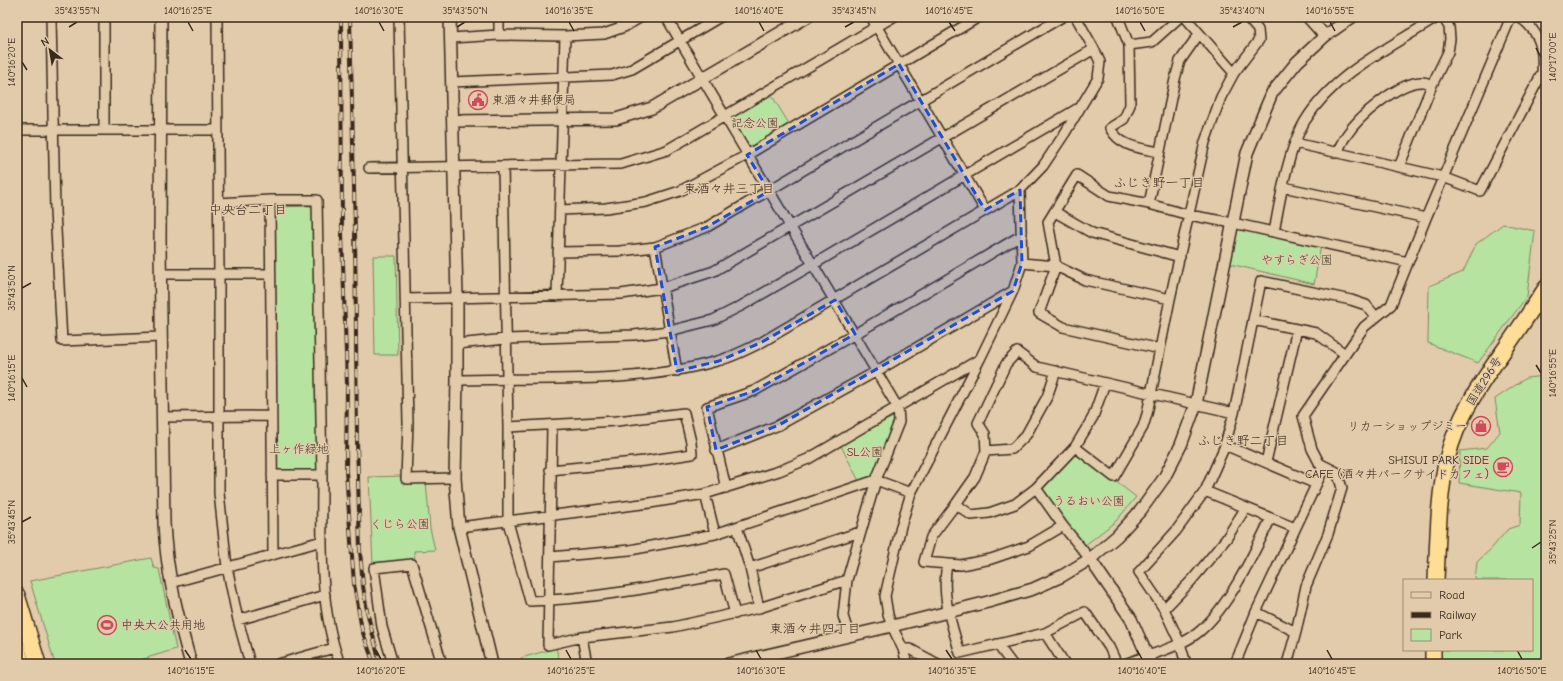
<svg xmlns="http://www.w3.org/2000/svg" width="1563" height="681" viewBox="0 0 1563 681" font-family="'Comic Neue','Klee One',sans-serif">
	<rect width="100%" height="100%" fill="#e1cbaa"/>
	<filter id="ink" filterUnits="userSpaceOnUse"><feTurbulence type="fractalNoise" baseFrequency=".025" numOctaves="2"/><feDisplacementMap in="SourceGraphic" scale="8" xChannelSelector="R" yChannelSelector="G"/><feConvolveMatrix kernelMatrix="1 2 1 2 8 2 1 2 1" color-interpolation-filters="sRGB"/></filter>
	<g filter="url(#ink)">
		<path fill="#b7e3a1" stroke="#798660" d="M771 94 789 124 749 149 730 118Z
			M313 206 322 475 276 470 274 207Z
			M1503 224 1535 231 1527 296 1478 363 1428 343 1429 286 1463 272 1476 244Z
			M1236 226 1321 245 1314 284 1230 264Z
			M373 256H396L398 355H375Z
			M1546 376V664H1438L1439 650H1532V580H1475L1477 562 1492 548 1508 529 1520 525 1521 493 1459 483 1460 451 1487 448 1500 432 1495 399 1526 378Z
			M895 416 897 422 875 479 860 483 840 444Z
			M1076 451 1136 497 1116 521 1084 546 1066 525 1039 488Z
			M403 476 426 482 430 528 435 550 414 551 415 561 373 564 369 477Z
			M151 558 154 568 159 569 176 649 127 664H55L30 581Z
			M556 648 560 664H523L521 658Z"/>
		<g fill="none" stroke-linecap="round" stroke-linejoin="round">
			<g stroke="#3b2a1e" stroke-width="12">
				<path id="minor" d="M51 17 55 211 62 341 161 337
					M104 17V130
					M217 17 219 273V493L227 567 238 620 250 664
					M399 17 408 423 406 479 455 478
					M499 17V35
					M618 17 624 27
					M666 17 898 408 899 422 876 480 847 580 843 616 849 635
					M871 17 985 210
					M1118 17 1129 45 1130 105 1124 119 1110 128C1120 147 1140 148 1159 152
					M1185 17 1234 73
					M451 38 499 35 565 36 604 34 624 27 641 17
					M1129 45 1152 42 1180 17
					M452 82 612 75 632 69 720 17
					M17 130H217
					M1295 143 1443 177 1480 191 1542 73C1544 49 1540 31 1519 17
					M1337 153C1340 147 1342 141 1346 136 1358 117 1399 81 1423 82 1426 82 1430 84 1432 85
					M503 166 508 427V522L530 601C595 599 660 586 724 574L735 614
					M1399 167 1432 85 1448 52 1450 39 1449 27 1443 17
					M369 168 621 164 667 150 893 17
					M1283 187 1426 218
					M270 200 273 554
					M218 203 270 200H317L322 475
					M1149 204 1175 79 1180 61 1199 34
					M560 210 606 208 646 202 680 191 747 155 979 17
					M1055 212 1092 233 1180 257
					M1274 232C1280 200 1288 149 1305 121 1335 72 1391 47 1438 17
					M655 247 677 371
					M558 252 620 251 655 247 707 227 1062 17
					M1022 263 1056 266 1085 280 1170 299
					M160 274H270
					M557 296 565 36
					M405 299 621 294 662 288 714 271 1094 49
					M1253 320 1316 333 1345 354
					M457 344 506 339 634 335 669 331 713 320 741 306 814 264 1077 109
					M1160 349 1063 327 1039 313 1056 266 1048 222 1077 175 1109 196 1149 204 1189 215 1233 223 1408 262
					M457 380C543 377 634 385 717 361 733 357 748 349 762 342L1020 190 1043 166 1065 133 1098 78 1100 62 1094 49 1076 17
					M162 417 271 416
					M552 425 548 645 582 637 673 627 759 608 847 580
					M508 427 617 421 684 413 691 442 692 454 645 461 550 470
					M1225 445 1316 484
					M1075 447 1114 477 1143 427 1147 414 1170 299 1205 142 1221 97 1234 73 1259 40 1258 30 1247 17
					M716 450 779 425 877 371 1013 291
					M986 451 1012 449 1026 435 1047 397 1056 371
					M1266 462 1297 329
					M272 475H322C322 536 318 606 340 664
					M726 488 707 407 754 391 855 334 1022 235
					M1036 488 1063 526 1090 559
					M1205 491 1295 528
					M705 494 715 534
					M956 504 971 515 989 513 1015 504 1036 488 1075 447 1093 417 1105 383
					M1063 526 1029 546 991 559 961 565 924 562 931 537 956 504 975 477 986 451 985 434 978 423 1006 364 1017 352 1037 367 1234 413
					M459 527 650 503 705 494 779 471 808 459 980 359
					M737 527 750 568 759 608
					M550 557 630 550 715 534 876 480 911 493
					M947 564C941 597 951 622 960 653L1045 633 1085 612 1109 647 1117 664
					M750 568 860 532
					M171 583 322 541
					M1164 609 1192 580 1226 539 1245 509
					M1256 612 1296 632 1287 664
					M238 620 325 595
					M1296 632 1306 586 1328 534 1342 488 1337 472 1319 463
					M1045 633 1065 664
					M582 637 587 664
					M997 644 1012 664
					M903 649H910L938 664
					M278 664 334 648
					M393 664 382 627 374 568 412 564 442 664
					M907 664 903 649 892 626 888 615 885 596 901 526 911 493 980 359 1013 291 1022 263 1020 190
					M1125 664C1148 655 1182 647 1200 631 1230 605 1254 553 1271 518
					M1186 664 1180 643 1164 609 1139 572 1176 531 1205 491 1224 448 1234 413 1261 281 1351 300 1366 305 1376 317
					M1235 664 1256 612 1323 470 1312 449 1303 416 1364 327 1391 305 1426 218 1511 17"/>
			</g>
			<g stroke="#3b2a1e" stroke-width="14">
				<path id="tertiary" d="M161 17 160 247 164 523C166 571 178 618 191 664
					M450 17 457 297V380L455 478 459 527 492 664
					M1308 17 1325 36
					M453 121 616 119 652 108 807 17
					M1090 559 1131 619 1151 664
					M728 664 892 626 988 602 1033 589 1062 576 1090 559 1117 536 1141 510 1164 478 1181 445 1196 404 1247 153 1272 93 1297 62 1325 36 1352 17"/>
			</g>
			<g stroke="#3b2a1e" stroke-width="18">
				<path id="trunk" d="M1436 580C1438 540 1438 498 1447 459 1457 417 1482 381 1507 346 1520 327 1533 308 1546 288
					M17 595 38 664
					M17 647 22 664
					M1433 664V650"/>
			</g>
			<use href="#minor" stroke="#e1cbaa" stroke-width="9"/>
			<use href="#tertiary" stroke="#e1cbaa" stroke-width="11"/>
			<use href="#trunk" stroke="#fedd96" stroke-width="15"/>
			<g stroke="#3b2a1e" stroke-width="4">
				<path id="rail" d="M341 17 342 232 347 385 346 471 354 584 362 630 374 664
					M350 17 355 230 357 440 360 550 363 586 367 611 380 664"/>
			</g>
			<use href="#rail" stroke="#e1cbaa" stroke-width="2.5" stroke-dasharray="8" stroke-linecap="butt"/>
		</g>
	</g>
	<path fill="#1d4ed8" fill-opacity="0.2" stroke="#1d4ed8" stroke-width="3" stroke-dasharray="8 5" stroke-linejoin="round" d="M899 64 985 210 1020 190 1022 263 1013 291 779 425 716 450 707 407 754 391 855 334 835 300 762 342 719 361 677 371 655 247 707 227 769 191 747 155Z"/>
	<path fill="none" stroke="#3b2a1e" stroke-width="1.5" d="M188 22 193 31M379 22 384 31M569 22 574 31M759 22 764 31M949 22 955 31M1140 22 1145 31M1330 22 1335 31M69 27 77 22M457 27 465 22M845 27 854 22M1233 27 1242 22M1536 48 1541 57M22 62 27 70M22 288 31 283M1536 365 1541 373M22 378 27 387M22 522 31 517M1532 548 1541 542M185 650 191 659M376 650 381 659M566 650 571 659M756 650 761 659M946 650 952 659M1137 650 1142 659M1327 650 1332 659M1517 650 1522 659"/>
	<defs>
		<g id="civic-ring" transform="scale(1)"><circle r="9.5" fill="#e1cbaa" stroke="#d1495b" stroke-width="1.5"/><path d="M-.6-6.5H3V-4.5H.6V-3L4-1V1h2V6H-6V1h2V-1L-.6-3ZM-1.2 2.5V6h2.4V2.5Z" fill="#d1495b"/></g>
		<g id="shop-ring" transform="scale(1)"><circle r="9.5" fill="#e1cbaa" stroke="#d1495b" stroke-width="1.5"/><path d="M-5-2.5h2.3a2.7 3.5 0 0 1 5.4 0H5L5.5 6h-11ZM-1.5-2.5h3a1.5 2.3 0 0 0-3 0Z" fill="#d1495b"/></g>
		<g id="cafe-ring" transform="scale(1)"><circle r="9.5" fill="#e1cbaa" stroke="#d1495b" stroke-width="1.5"/><path d="M-5.5-4.5H6V0H3Q3 3.5 0 3.5H-2.5Q-5.5 3.5-5.5 0ZM3-3.2v2h1.7v-2ZM-6 4.5H4V6H-6Z" fill="#d1495b"/></g>
		<g id="stadium-ring" transform="scale(1)"><circle r="9.5" fill="#e1cbaa" stroke="#d1495b" stroke-width="1.5"/><path d="M0-5a6.5 5 0 1 0 0 10a6.5 5 0 1 0 0-10ZM-3.5-1.8h7v3.6h-7Z" fill="#d1495b"/></g>
	</defs>
	<g fill-rule="evenodd">
		<use href="#civic-ring" x="478" y="100"/>
		<use href="#shop-ring" x="1481" y="426"/>
		<use href="#cafe-ring" x="1503" y="467"/>
		<use href="#stadium-ring" x="107" y="625"/>
	</g>
	<g text-anchor="middle" stroke-width="3" stroke-linejoin="round" paint-order="stroke">
		<g font-size="12" fill="#3b2a1e" stroke="#e1cbaa" text-anchor="start">
			<text x="492" y="104">東酒々井郵便局</text>
			<text x="1467" y="430" text-anchor="end">リカーショップジミー</text>
			<text x="1489" y="464" text-anchor="end">SHISUI PARK SIDE<tspan x="1489" dy="14">CAFE (酒々井パークサイドカフェ)</tspan></text>
			<text x="121" y="629">中央大公共用地</text>
		</g>
		<g font-size="12" fill="#473c2b" stroke="#e1cbaa">
			<text x="755" y="127">記念公園</text>
			<text x="1297" y="264">やすらぎ公園</text>
			<text x="299" y="453">上ヶ作緑地</text>
			<text x="865" y="456">SL公園</text>
			<text x="1089" y="505">うるおい公園</text>
			<text x="400" y="528">くじら公園</text>
		</g>
		<g font-size="12" fill="#3b2a1e" stroke="#e1cbaa">
			<text transform="translate(1484 381) rotate(-58)" y="4">国道296号</text>
		</g>
		<g font-size="13" fill="#3b2a1e" stroke="#e1cbaa">
			<text x="1159" y="187">ふじき野一丁目</text>
			<text x="729" y="193">東酒々井三丁目</text>
			<text x="248" y="214">中央台二丁目</text>
			<text x="1243" y="445">ふじき野二丁目</text>
			<text x="815" y="633">東酒々井四丁目</text>
		</g>
	</g>
	<rect width="1563" height="681" fill="none" stroke="#e1cbaa" stroke-width="44"/>
	<rect x="1403" y="579" width="130" height="72" fill="#e1cbaa" stroke="#9f8b72"/>
	<rect x="1411" y="592" width="20" height="6" fill="#e1cbaa" stroke="#9f8b72"/>
	<text x="1439" y="599" font-size="12" fill="#3b2a1e">Road</text>
	<rect x="1411" y="612" width="20" height="6" fill="#3b2a1e" stroke="#9f8b72"/>
	<text x="1439" y="619" font-size="12" fill="#3b2a1e">Railway</text>
	<rect x="1411" y="629" width="20" height="12" fill="#b7e3a1" stroke="#9f8b72"/>
	<text x="1439" y="639" font-size="12" fill="#3b2a1e">Park</text>
	<g transform="translate(50 50) rotate(329)" stroke="#e1cbaa" stroke-width="3" paint-order="stroke">
	<path d="M0-3L7 15L0 10L-7 15Z" fill="#3b2a1e"/>
	<text y="-6" font-size="11" font-weight="bold" text-anchor="middle" fill="#3b2a1e">N</text>
	</g>
	<rect x="22" y="22" width="1519" height="637" fill="none" stroke="#3b2a1e" stroke-width="1.5"/>
	<g font-size="10" text-anchor="middle" fill="#3b2a1e">
		<text x="77" y="14">35°43'55"N</text>
		<text x="188" y="14">140°16'25"E</text>
		<text x="379" y="14">140°16'30"E</text>
		<text x="465" y="14">35°43'50"N</text>
		<text x="569" y="14">140°16'35"E</text>
		<text x="759" y="14">140°16'40"E</text>
		<text x="854" y="14">35°43'45"N</text>
		<text x="949" y="14">140°16'45"E</text>
		<text x="1140" y="14">140°16'50"E</text>
		<text x="1242" y="14">35°43'40"N</text>
		<text x="1330" y="14">140°16'55"E</text>
		<text transform="translate(1552 57) rotate(-90)" y="4">140°17'00"E</text>
		<text transform="translate(11 62) rotate(-90)" y="4">140°16'20"E</text>
		<text transform="translate(11 288) rotate(-90)" y="4">35°43'50"N</text>
		<text transform="translate(1552 373) rotate(-90)" y="4">140°16'55"E</text>
		<text transform="translate(11 378) rotate(-90)" y="4">140°16'15"E</text>
		<text transform="translate(11 522) rotate(-90)" y="4">35°43'45"N</text>
		<text transform="translate(1552 542) rotate(-90)" y="4">35°43'25"N</text>
		<text x="191" y="674">140°16'15"E</text>
		<text x="381" y="674">140°16'20"E</text>
		<text x="571" y="674">140°16'25"E</text>
		<text x="761" y="674">140°16'30"E</text>
		<text x="952" y="674">140°16'35"E</text>
		<text x="1142" y="674">140°16'40"E</text>
		<text x="1332" y="674">140°16'45"E</text>
		<text x="1522" y="674">140°16'50"E</text>
	</g>
</svg>
